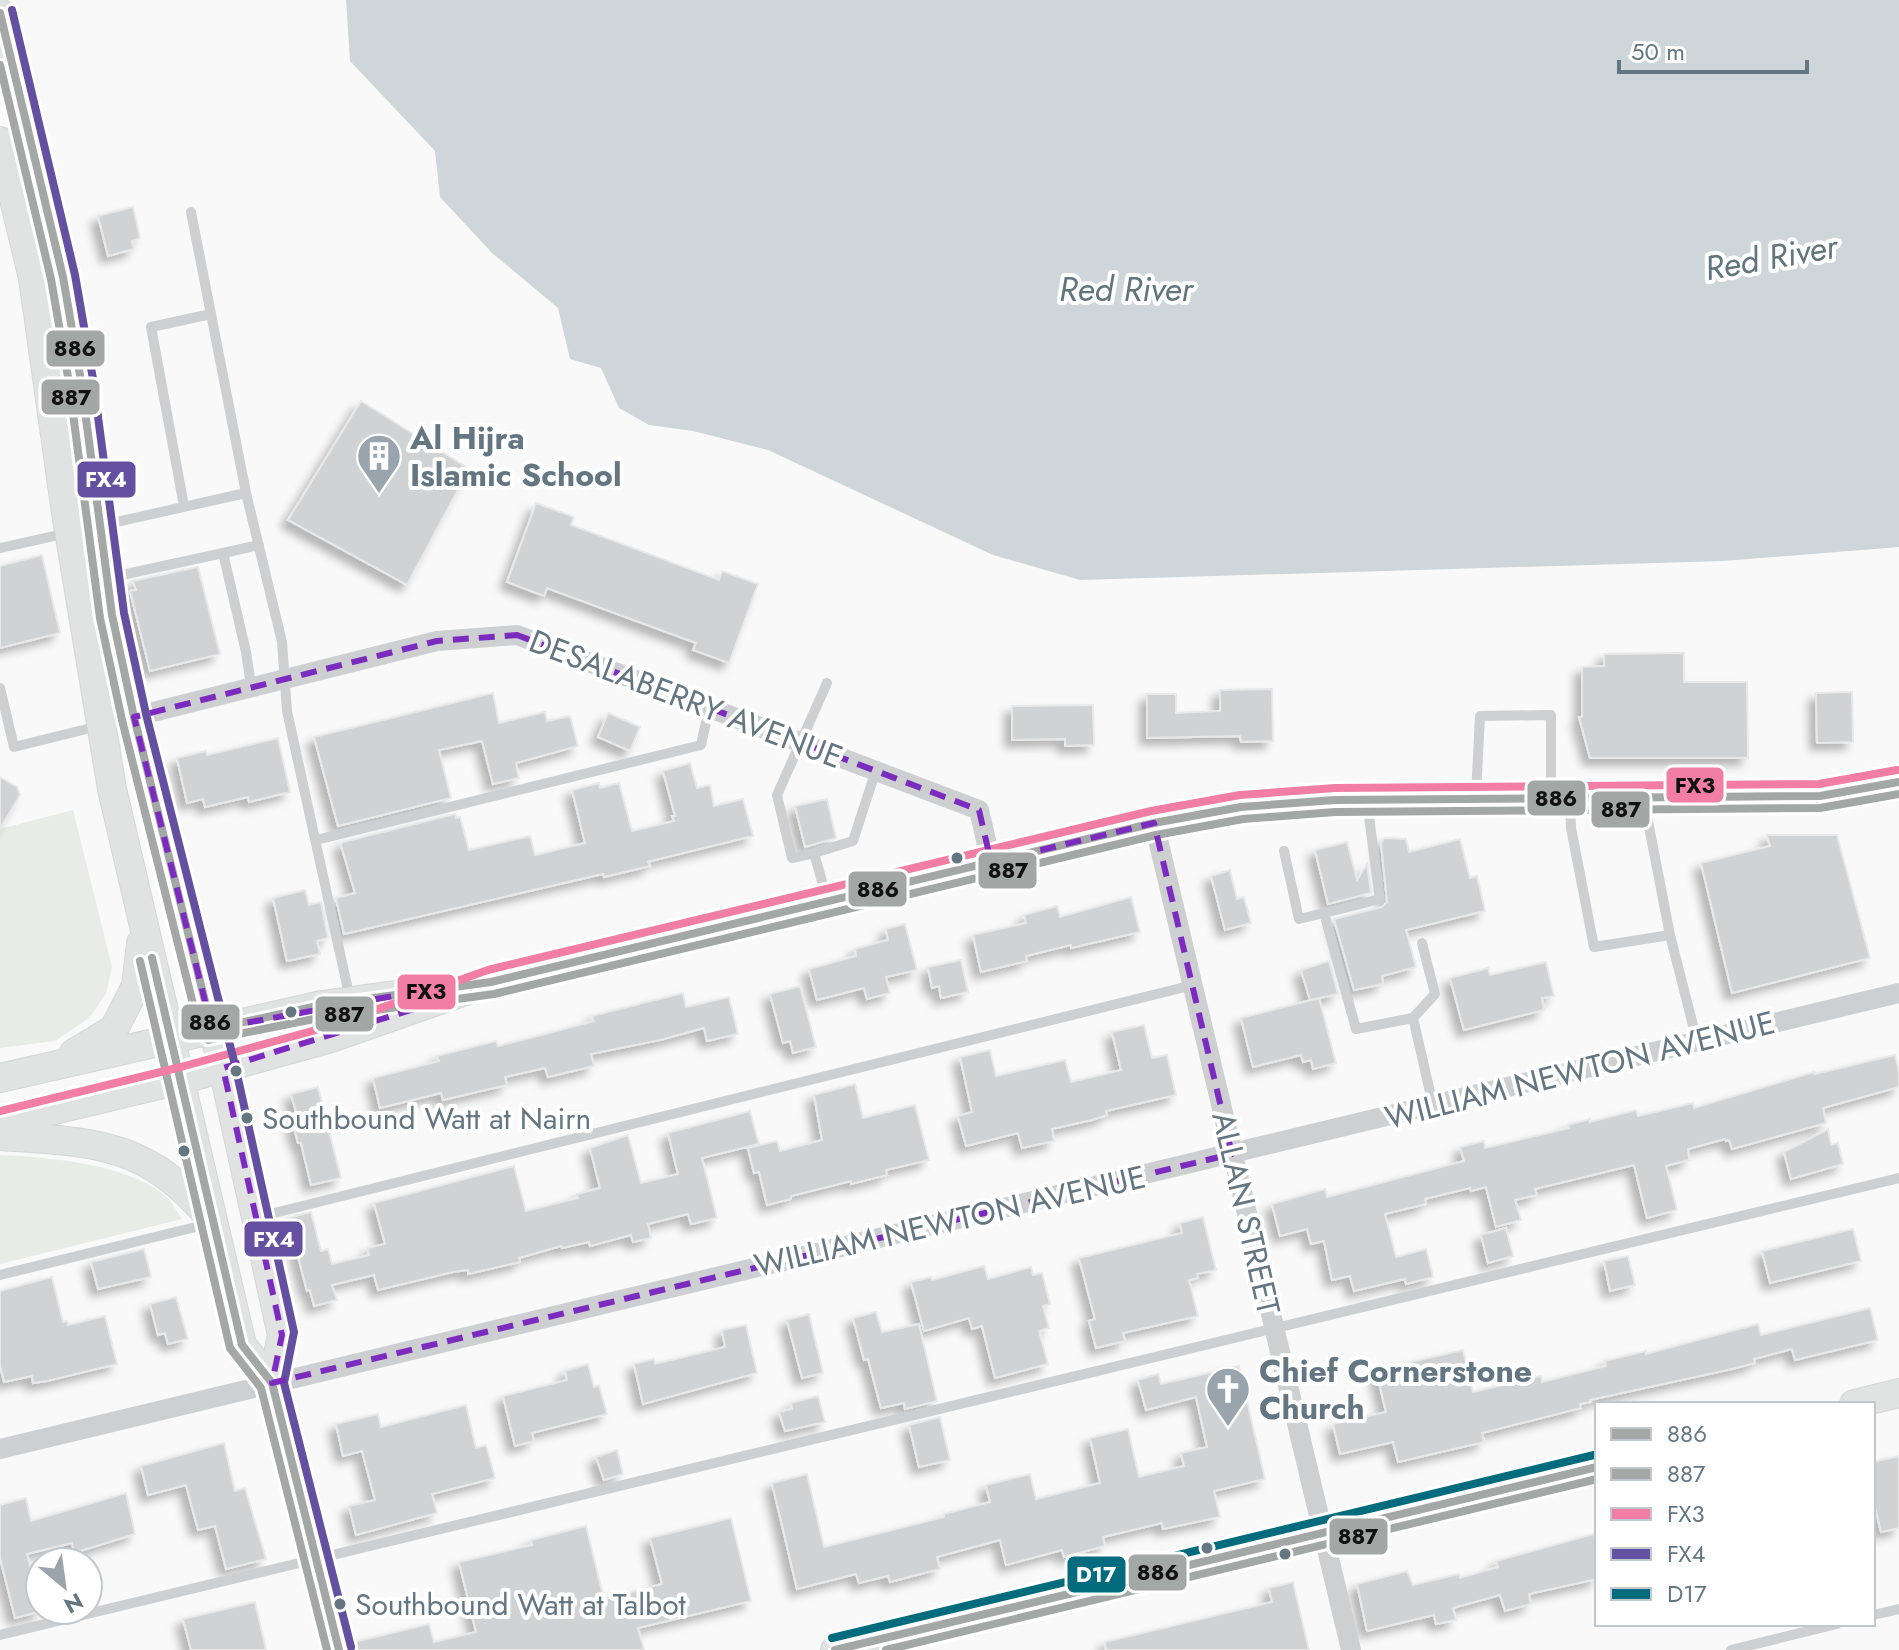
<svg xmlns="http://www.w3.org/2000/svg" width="1899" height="1650" viewBox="0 0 1899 1650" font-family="Jost,sans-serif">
	<defs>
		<filter id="shadow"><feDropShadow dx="-7" dy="7" stdDeviation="4" flood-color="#0004"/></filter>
	</defs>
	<rect width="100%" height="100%" fill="#f9f9f9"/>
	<path fill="#e8ebe6" d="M73 810 112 967 106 994 89 1018 55 1041 0 1048V829Z
		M0 1155C47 1157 125 1164 163 1194 171 1200 177 1212 182 1219L0 1264Z"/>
	<path fill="#ced6d9" d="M346 0H1899V547L1723 561 1080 580 993 555 768 450 693 431 649 425 619 408 601 368 570 359 558 308 492 253 440 197 435 151 350 61Z"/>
	<path fill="#d0d2d3" stroke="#e8e8e8" stroke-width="2" filter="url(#shadow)" d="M133 207 140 238 132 241 134 249 108 256 98 216Z
		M361 401 469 469 407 585 288 520Z
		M536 503 574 517 571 525 719 580 722 571 758 584 729 663 693 650 696 643 547 588 544 596 507 582Z
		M42 555 60 633 0 648V566Z
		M198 567 220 654 150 671 130 591 136 590 133 581Z
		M1684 653V682H1747L1748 758H1590L1579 717H1582V667L1604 666V654Z
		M1272 689 1273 741 1241 742 1240 736 1147 738V694H1176V713L1220 711V690Z
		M1852 692 1853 742 1817 743 1816 693Z
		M493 693 499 723 545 712 547 721 570 716 578 746 516 763 519 778 493 784 482 741 439 750 451 798 338 826 314 737Z
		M1093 705 1094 745 1065 746V739L1012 740V706Z
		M608 713 640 727 630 751 598 737Z
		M278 738 290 792 249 802 248 797 205 807 203 799 187 803 177 758 206 751 207 755Z
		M690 763 697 788 710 785 714 806 743 799 753 836 655 860 648 862 650 866 604 877 603 874 344 934 336 898 355 893 341 845 343 842 455 814 456 818 460 817 469 850 530 836 535 855 585 843 572 790 599 783 600 788 619 783 632 831 674 821 672 816H675L663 771Z
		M0 777 17 787 20 795 0 829Z
		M827 799 836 838 805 847 795 806Z
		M1767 835H1837L1870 958 1732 993 1701 863 1770 846Z
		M1384 838 1406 839 1409 852 1460 839 1470 878 1477 876 1485 911 1406 930 1416 967 1382 976 1383 984 1354 990 1334 919 1382 907 1387 902 1381 843Z
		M1347 842 1357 880 1367 864 1371 893 1328 904 1315 850Z
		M1230 870 1237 899 1244 897 1251 923 1225 930 1211 876Z
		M305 890 309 905 321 902 328 938 317 941 320 954 287 961 273 898Z
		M1131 897 1140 932 1071 948V945L1026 956 1027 961 981 972 973 935 1026 923 1024 915 1057 906 1060 917Z
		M905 924 917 970 886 977 890 993 867 999 864 988 817 1000 809 969 856 956 855 949 888 940 886 929Z
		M961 960 968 992 941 998 939 986 932 988 928 967Z
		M1329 961 1338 994 1310 1000 1301 970Z
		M1546 962 1554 996 1542 998 1544 1010 1464 1030 1450 978 1488 968 1490 975Z
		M800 986 816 1047 793 1053 790 1041 783 1043 770 994Z
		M683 993 686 1007 729 997 738 1034 707 1041 704 1028 660 1040 591 1054 594 1066 548 1077 545 1068 505 1077 507 1085 443 1100 441 1093 380 1108 373 1078 439 1061 437 1056 496 1041 498 1046 538 1036 594 1021 592 1016Z
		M1319 998 1336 1063 1313 1069 1311 1060 1303 1062 1301 1055 1253 1067 1241 1018Z
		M1144 1025 1152 1058 1167 1055 1176 1095 1106 1111 1107 1115 1092 1120 1052 1129 1054 1141 1022 1148 1018 1133 966 1146 958 1116 972 1112 960 1057 990 1050 996 1076 1065 1060 1071 1082 1121 1070 1112 1032Z
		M1895 1055 1899 1071V1087L1823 1108 1826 1123 1732 1149 1729 1140 1726 1141 1725 1139 1688 1149 1689 1160 1666 1166 1677 1210 1647 1218 1634 1165 1535 1189 1537 1195 1515 1200 1521 1220 1496 1227 1486 1187 1471 1191 1470 1188 1425 1199 1426 1204 1385 1214 1396 1257 1426 1249 1433 1277 1406 1284 1405 1279 1354 1291 1350 1276 1332 1280 1324 1241 1311 1244 1307 1229 1280 1236 1272 1204 1325 1189 1327 1197 1464 1161 1460 1147 1484 1141 1485 1148 1569 1128 1568 1125 1590 1119V1122L1636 1110 1638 1116 1693 1103 1694 1108 1814 1072 1815 1074Z
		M855 1084 863 1118 915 1105 929 1160 886 1170 887 1175 851 1184V1181L791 1196V1199L767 1205 759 1172 754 1173 748 1148 777 1141 780 1151 822 1140 814 1095Z
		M318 1087 341 1178 311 1185 301 1143H298L292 1121 298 1119 291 1094Z
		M750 1111 759 1144 702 1158 717 1218 691 1224 688 1214 648 1224 651 1238 633 1242 631 1235 590 1246 589 1242 562 1248 561 1246 519 1258 520 1262 468 1274V1270L453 1272 378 1290 374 1275 332 1285 337 1300 314 1306 310 1290 307 1291 288 1218 311 1212 321 1251 328 1249 332 1264 369 1255 368 1248 385 1244 374 1203 514 1166 526 1211 578 1198 577 1194 600 1188 590 1148 628 1135 641 1183 678 1174 668 1133Z
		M1828 1129 1831 1145 1838 1143 1843 1164 1791 1179 1784 1152Z
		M1203 1217 1216 1270 1197 1274 1198 1278 1189 1280 1198 1316 1123 1333 1125 1341 1096 1348 1089 1321 1095 1319 1079 1258 1182 1233 1180 1223Z
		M1506 1228 1513 1256 1488 1263 1481 1235Z
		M1853 1229 1861 1261 1770 1283 1762 1251Z
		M144 1249 151 1277 98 1289 91 1262Z
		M1628 1256 1635 1285 1610 1291 1604 1261Z
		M984 1266 988 1279 1031 1267 1033 1275 1042 1273 1050 1304 1043 1306 1049 1328 1039 1331 1048 1364 995 1378 982 1326 972 1329 969 1318 924 1331 911 1282 931 1277 932 1280Z
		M52 1277 63 1322 67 1321 68 1325 105 1316 117 1364 47 1381 33 1383 32 1376 4 1382 0 1366V1291Z
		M176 1297 188 1339 168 1344 165 1333 158 1335 150 1304Z
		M1870 1308 1878 1340 1795 1360 1792 1349 1754 1359 1755 1363 1732 1369 1590 1400 1591 1402 1580 1404 1581 1408 1482 1433 1484 1442 1398 1462 1393 1442 1340 1454 1333 1424 1386 1412 1376 1370 1463 1350 1473 1392 1541 1376 1542 1382 1606 1366 1605 1361 1646 1351V1354L1758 1324 1761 1335Z
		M876 1312 882 1332 919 1324 937 1401 905 1409 904 1403 881 1408 868 1359 864 1360 853 1318Z
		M809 1314 823 1373 802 1378 787 1320Z
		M746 1325 757 1373 643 1404 634 1364 654 1359 655 1364 725 1347 722 1330Z
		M588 1364 594 1387 599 1385 607 1414 532 1433 534 1441 515 1446 503 1396 567 1380 565 1371Z
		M1239 1366 1265 1479 1214 1491 1220 1517 1163 1529 1162 1523 1103 1537 1105 1546 1064 1557 1062 1550 1006 1565 1000 1540 937 1557 940 1569 890 1582 888 1576 859 1583 856 1574 797 1589 772 1483 807 1474 824 1547 944 1517V1514L990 1502 986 1485 1030 1474 1036 1499 1100 1483 1090 1438 1128 1429 1139 1477 1184 1466 1181 1453 1207 1447 1196 1397 1146 1410 1138 1380 1158 1374 1161 1384Z
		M818 1396 825 1422 785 1431 779 1412 792 1409 791 1403Z
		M466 1405 476 1448 486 1445 495 1478 432 1494 437 1513 356 1535 349 1506 375 1500 362 1451 343 1456 336 1424 378 1414 381 1427Z
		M940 1417 950 1460 919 1467 909 1425Z
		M224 1443 235 1491 245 1488 266 1559 226 1569 215 1526 198 1530 186 1485 148 1495 141 1466Z
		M617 1450 623 1474 604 1480 596 1457Z
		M1899 1456V1528L1881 1532 1873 1499V1462Z
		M126 1493 135 1534 74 1553 72 1543 27 1554 42 1611 15 1618 0 1558V1505L26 1498 31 1521Z
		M731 1518 751 1601 638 1628 644 1650H356L354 1642 429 1624 434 1642 476 1632 459 1562 532 1545 531 1540 586 1526 604 1599 662 1584 650 1538Z
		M1594 1534 1597 1547V1579L1529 1594 1531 1604 1505 1611 1500 1595 1453 1608 1456 1620 1436 1624 1434 1615 1367 1631 1357 1584 1407 1571 1413 1585 1459 1574 1460 1578 1498 1567 1496 1561Z
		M1293 1582 1309 1650H1106L1105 1642 1272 1602 1269 1588Z
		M255 1602 266 1650H191L183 1619Z"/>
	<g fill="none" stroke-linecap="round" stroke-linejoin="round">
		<g stroke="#d5d6d7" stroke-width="30">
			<path id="secondary" d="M0 13 63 277 81 381 112 615 134 717 223 1068 282 1335 272 1383
				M0 141 33 278 66 513 112 789 242 1345 272 1383 339 1650
				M74 1053 114 1029 136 986 141 943
				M0 1078 322 1005 431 990
				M0 1123 180 1080 331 1038 491 982 1154 823 1241 807 1335 800 1820 796 1899 782
				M0 1136C92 1142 146 1141 210 1218
				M1854 1404 1899 1393
				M835 1650 1597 1467"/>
		</g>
		<path stroke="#cecfd0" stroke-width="10" d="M191 212 246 493
			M184 506 151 327 211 314
			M0 548 246 493 282 642 287 711 350 999
			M223 553 259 545
			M108 578 223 553 246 652 251 686
			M0 688 14 747 99 726
			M1476 796 1480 716 1551 715V797
			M1570 800 1571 828 1594 947 1670 935
			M1644 801 1670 935 1697 1041
			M1367 802 1380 899 1324 913 1356 1029 1413 1018 1433 1105
			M316 840 701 745 709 708
			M1284 851 1299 919 1324 913
			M814 853 853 841 876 770
			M827 899 814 853 792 858 777 795 827 683
			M1413 1018 1435 994 1422 943
			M258 1217 1193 985
			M0 1275 212 1223
			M1873 1615 1899 1609
			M0 1635 1899 1178
			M1731 1650 1837 1624"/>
		<path stroke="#cecfd0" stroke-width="20" d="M101 725 437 641 517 635 979 810 991 862
			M1154 823 1351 1650
			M0 1449 1899 993"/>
		<use href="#secondary" stroke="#e1e2e2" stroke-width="28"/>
		<g stroke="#fff" stroke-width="14">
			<path id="bus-1" d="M0 13 63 277 81 381 112 615 134 717 212 1029 322 1005 491 982 1154 823 1241 807 1335 800 1820 796 1899 782
				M152 958 242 1345 272 1383 339 1650
				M835 1650 1597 1467"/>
		</g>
		<g stroke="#fff" stroke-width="14">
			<path id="bus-2" d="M0 65 51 279 69 383 100 618 122 720 200 1032 208 1040 324 1017 494 994 1156 835 1243 819 1335 812 1820 808 1899 794
				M140 961 230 1348 261 1388 327 1650
				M886 1650 1597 1479"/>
		</g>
		<g stroke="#fff" stroke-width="14">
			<path id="bus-3" d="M0 1111 177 1068 327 1027 488 970 1151 811 1240 795 1335 788 1819 784 1897 770"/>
		</g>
		<g stroke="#fff" stroke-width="14">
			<path id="bus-4" d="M12 10 75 275 93 379 124 613 146 714 235 1065 294 1332 284 1383 351 1647"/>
		</g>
		<g stroke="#fff" stroke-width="14">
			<path id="bus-5" d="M832 1638 1594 1455"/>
		</g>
		<use href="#bus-1" stroke="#a3a7a5" stroke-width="8"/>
		<use href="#bus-2" stroke="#a3a7a5" stroke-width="8"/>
		<use href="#bus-3" stroke="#f27ea6" stroke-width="8"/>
		<use href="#bus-4" stroke="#6450a1" stroke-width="8"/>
		<use href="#bus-5" stroke="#026c7e" stroke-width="8"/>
	</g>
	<path fill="none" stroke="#7b2cbf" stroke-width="6" stroke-dasharray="16 10" stroke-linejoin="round" d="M517 635 979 810 991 862 1154 823 1232 1154 272 1383 282 1335 223 1068 414 1009 410 993 212 1029 134 717 437 641Z"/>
	<defs>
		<g id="building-pin" transform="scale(2.3)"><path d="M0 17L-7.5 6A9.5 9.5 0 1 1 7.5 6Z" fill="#99a4ac" stroke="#fff"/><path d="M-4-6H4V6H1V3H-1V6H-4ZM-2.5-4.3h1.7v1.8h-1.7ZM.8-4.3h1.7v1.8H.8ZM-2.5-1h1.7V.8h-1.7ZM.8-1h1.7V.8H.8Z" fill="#fff"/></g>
		<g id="church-pin" transform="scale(2.3)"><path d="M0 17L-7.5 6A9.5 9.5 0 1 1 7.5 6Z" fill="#99a4ac" stroke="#fff"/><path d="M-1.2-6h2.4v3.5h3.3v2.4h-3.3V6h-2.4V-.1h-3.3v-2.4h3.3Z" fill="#fff"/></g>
	</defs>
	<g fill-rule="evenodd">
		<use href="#building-pin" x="379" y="456"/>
		<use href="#church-pin" x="1228" y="1389"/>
	</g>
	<g fill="#657683" stroke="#fff" stroke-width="3">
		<circle cx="957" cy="858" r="7"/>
		<circle cx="291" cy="1012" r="7"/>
		<circle cx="236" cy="1071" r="7"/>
		<circle cx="247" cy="1118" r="7"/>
		<circle cx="184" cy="1151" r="7"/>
		<circle cx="1207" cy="1548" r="7"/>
		<circle cx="1285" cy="1554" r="7"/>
		<circle cx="340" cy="1604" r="7"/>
	</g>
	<g text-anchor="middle" stroke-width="8" stroke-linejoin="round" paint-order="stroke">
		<g font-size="30" fill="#657683" stroke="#fff" text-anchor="start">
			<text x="262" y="1129">Southbound Watt at Nairn</text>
			<text x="355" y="1615">Southbound Watt at Talbot</text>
		</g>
		<g font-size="32" font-weight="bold" fill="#657683" stroke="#fff" text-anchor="start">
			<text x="410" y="449">Al Hijra<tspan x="410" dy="37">Islamic School</tspan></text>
			<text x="1259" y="1382">Chief Cornerstone<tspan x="1259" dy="37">Church</tspan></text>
		</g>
		<g font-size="32" fill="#657683" stroke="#fff">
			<text transform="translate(686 699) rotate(21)" y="11">DESALABERRY AVENUE</text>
			<text transform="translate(1580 1070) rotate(-14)" y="11">WILLIAM NEWTON AVENUE</text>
			<text transform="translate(1246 1213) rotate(77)" y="11">ALLAN STREET</text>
			<text transform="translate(950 1221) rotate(-13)" y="11">WILLIAM NEWTON AVENUE</text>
		</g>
		<g font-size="34" font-style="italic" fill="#60757c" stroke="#fff">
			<text transform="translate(1771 257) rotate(-10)" y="12">Red River</text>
			<text x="1126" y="301">Red River</text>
		</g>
	</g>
	<g stroke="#fff" stroke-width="3">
		<rect x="45" y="329" width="61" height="39" rx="8" fill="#a3a7a5"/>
		<rect x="40" y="378" width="61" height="38" rx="8" fill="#a3a7a5"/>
		<rect x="76" y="460" width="61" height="39" rx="8" fill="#6450a1"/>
		<rect x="1665" y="766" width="60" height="38" rx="8" fill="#f27ea6"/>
		<rect x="1526" y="779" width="61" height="38" rx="8" fill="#a3a7a5"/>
		<rect x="1590" y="790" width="61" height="39" rx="8" fill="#a3a7a5"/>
		<rect x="977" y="851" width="61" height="39" rx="8" fill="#a3a7a5"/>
		<rect x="847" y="870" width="61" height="38" rx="8" fill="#a3a7a5"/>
		<rect x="396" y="973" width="61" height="38" rx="8" fill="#f27ea6"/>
		<rect x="314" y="995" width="61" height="38" rx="8" fill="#a3a7a5"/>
		<rect x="180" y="1003" width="61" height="38" rx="8" fill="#a3a7a5"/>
		<rect x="243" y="1220" width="61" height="38" rx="8" fill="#6450a1"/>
		<rect x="1328" y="1517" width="61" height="39" rx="8" fill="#a3a7a5"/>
		<rect x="1127" y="1553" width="61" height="39" rx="8" fill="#a3a7a5"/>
		<rect x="1066" y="1555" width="61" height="39" rx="8" fill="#026c7e"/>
	</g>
	<g font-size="22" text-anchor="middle" font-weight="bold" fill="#fff">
		<text x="106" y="487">FX4</text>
		<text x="274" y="1247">FX4</text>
		<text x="1096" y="1582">D17</text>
	</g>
	<g font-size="22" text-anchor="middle" font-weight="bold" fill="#111">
		<text x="75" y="356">886</text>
		<text x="71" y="405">887</text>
		<text x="1695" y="793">FX3</text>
		<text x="1556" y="806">886</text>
		<text x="1621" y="817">887</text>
		<text x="1008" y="878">887</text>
		<text x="878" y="897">886</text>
		<text x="426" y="999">FX3</text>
		<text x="344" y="1022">887</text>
		<text x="210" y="1030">886</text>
		<text x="1358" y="1544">887</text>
		<text x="1158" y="1580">886</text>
	</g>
	<rect x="1595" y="1402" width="280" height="224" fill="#ffffff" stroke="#c1c8cd" stroke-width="2"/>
	<rect x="1611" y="1428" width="40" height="12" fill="#a3a7a5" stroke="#c1c8cd" stroke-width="2"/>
	<text x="1667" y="1442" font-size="24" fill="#657683">886</text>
	<rect x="1611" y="1468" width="40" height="12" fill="#a3a7a5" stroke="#c1c8cd" stroke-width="2"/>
	<text x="1667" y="1482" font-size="24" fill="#657683">887</text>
	<rect x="1611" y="1508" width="40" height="12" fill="#f27ea6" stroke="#c1c8cd" stroke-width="2"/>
	<text x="1667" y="1522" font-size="24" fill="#657683">FX3</text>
	<rect x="1611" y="1548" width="40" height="12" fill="#6450a1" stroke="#c1c8cd" stroke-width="2"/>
	<text x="1667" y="1562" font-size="24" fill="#657683">FX4</text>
	<rect x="1611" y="1588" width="40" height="12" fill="#026c7e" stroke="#c1c8cd" stroke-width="2"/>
	<text x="1667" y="1602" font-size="24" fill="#657683">D17</text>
	<g transform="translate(64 1586) rotate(151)"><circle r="38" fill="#ffffff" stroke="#c1c8cd" stroke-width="2"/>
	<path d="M0-6L14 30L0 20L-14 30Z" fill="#99a4ac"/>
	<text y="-12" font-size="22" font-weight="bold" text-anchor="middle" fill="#657683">N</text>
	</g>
	<path d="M1619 60v12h188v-12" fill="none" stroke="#657683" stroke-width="4"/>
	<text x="1631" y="60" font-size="24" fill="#657683" stroke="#ffffff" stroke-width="6" paint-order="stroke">50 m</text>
</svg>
